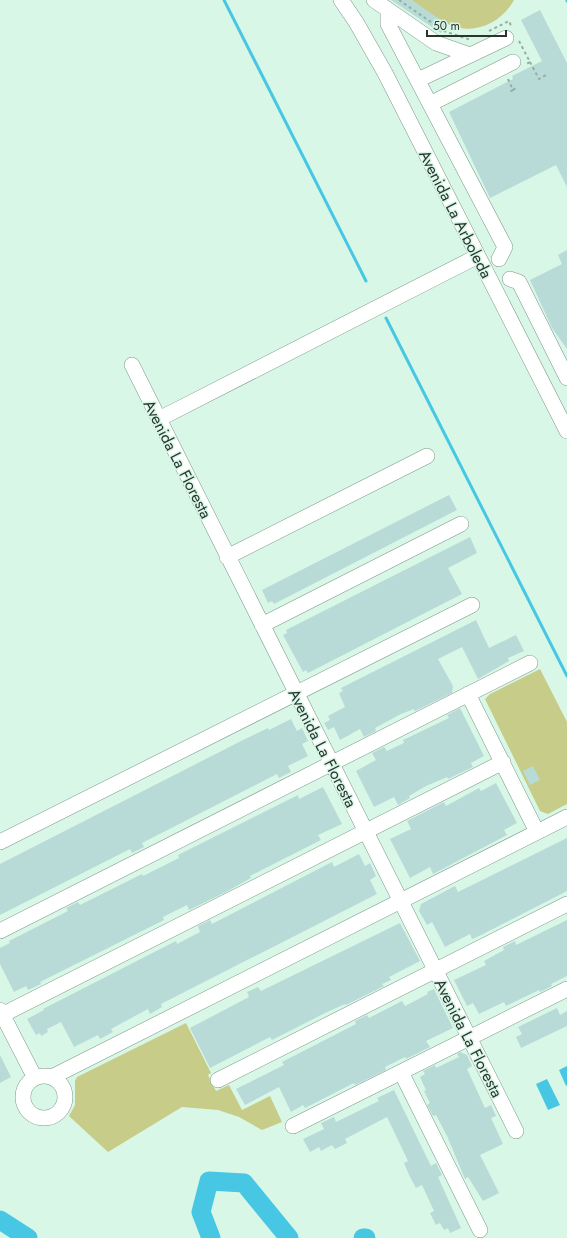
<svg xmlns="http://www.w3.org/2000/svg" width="567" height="1238" viewBox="0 0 567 1238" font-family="Jost,sans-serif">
	<rect width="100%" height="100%" fill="#d9f7e7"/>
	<path fill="#c7cc88" d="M411 0H514C501 24 473 36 448 24 435 18 423 8 411 0Z
		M540 669 567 722V804L548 814 540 811 485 699 490 694Z
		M186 1023 211 1073 208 1075 216 1091 229 1085 242 1110 270 1096 282 1122 262 1130 239 1117 218 1110 182 1107 108 1152 69 1116 75 1105V1081L77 1077Z"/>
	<path fill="#47c7e3" d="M567 1066V1085L566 1086 559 1070Z
		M547 1079 560 1105 548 1110 536 1084Z"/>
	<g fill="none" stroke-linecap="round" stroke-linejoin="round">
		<path stroke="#47c7e3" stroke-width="3" d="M224 0 366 281
			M567 0V1
			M386 318 567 676"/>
		<path stroke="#47c7e3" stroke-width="19" d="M0 1220 28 1238
			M211 1238 201 1212 209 1181 244 1183 289 1238
			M363 1238H366"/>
	</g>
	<path fill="#b8dbd8" d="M391 0H411L447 24 441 33Z
		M540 10 567 63V187L556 165 490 198 449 112 513 79 512 76 542 61 521 20Z
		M567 250V349L552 328 530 280 562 264 558 255Z
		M449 495 457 510 274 604 272 601 268 603 262 590Z
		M470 537 477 553 448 568 462 594 308 673 306 670 303 672 283 635 287 633 286 630Z
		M476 620 489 648 516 635 524 651 508 658 509 661 478 679 462 647 438 659 453 686 452 693 415 711 414 709 401 714 375 728 376 731 364 737 360 729 340 740 334 727 328 730 324 723 330 720 328 716 345 707 339 693 343 691 341 688Z
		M460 708 484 756 471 763 473 767 448 779 447 777 426 786 409 796 410 798 398 805 394 797 374 807 356 771 376 760 372 753 384 747 387 751 404 743 403 740 449 718 447 715Z
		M291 719 297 731 302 728 308 741 302 744 308 756 288 766 291 772 279 778 277 774 142 843 144 847 132 853 130 849 0 915V864L243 740 268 728 269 730Z
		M533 766 540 780 530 785 523 771Z
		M496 783 517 823 504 830 507 835 433 874 430 867 410 878 390 839 411 829 407 821 444 802 446 806 479 788 481 791Z
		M323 787 342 824 318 835 321 840 250 876 251 878 226 892 189 910 187 905 163 917 164 920 40 982 41 984 28 990 26 986 14 992 0 964V948L10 943 9 941 68 911 66 908 78 902 80 905 142 874 143 876 179 858 178 855 298 795 299 799Z
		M567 838V891L481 935 472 939 470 934 445 947 432 922 427 925 419 911 421 904 455 886 458 892Z
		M359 854 365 866 370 863 376 876 370 880 377 894 161 1004 162 1007 150 1014 148 1009 111 1029 113 1032 100 1039 98 1035 74 1047 61 1022 47 1029 48 1032 41 1036 40 1033 36 1035 27 1019 44 1010 43 1009 168 945 176 941 177 944 200 932 198 926 210 920 212 924 332 862 334 867Z
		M567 920V976L551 984 552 986 540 992 539 990 506 1006 504 1002 479 1014 473 1003 467 1006 454 980 486 965 484 961 504 950 503 947 515 941 516 945Z
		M400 923 420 961 389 977 391 980 382 984 384 986 346 1005 345 1004 325 1013 272 1040 270 1037 210 1068 190 1028 249 997 247 992 258 987 261 991Z
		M434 989 453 1028 426 1041 430 1047 406 1059 405 1057 385 1067 386 1070 355 1085 354 1083 305 1108 303 1105 291 1112 279 1087 245 1105 236 1089 284 1065 282 1062 356 1024 355 1021 367 1015 369 1018 402 1001 405 1006 428 994 427 992Z
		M557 1008 560 1015 567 1011V1026L521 1048 516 1037 522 1034 518 1027Z
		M460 1052 467 1055 472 1066 467 1069 485 1108 491 1105 496 1116 491 1118 503 1144 480 1155 499 1193 483 1201 468 1177 465 1179 447 1136 436 1115 433 1116 427 1105 430 1103 424 1091 426 1090 420 1077 425 1074 423 1071 435 1065 436 1068 459 1057 457 1054Z
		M0 1055 11 1077 0 1083Z
		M394 1090 431 1166 436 1163 442 1175 438 1177 461 1228 450 1233 448 1228 444 1230 440 1223 436 1225 430 1213 434 1211 422 1185 416 1188 410 1177 404 1163 408 1161 387 1117 345 1139 347 1143 335 1149 332 1145 321 1151 319 1147 310 1152 303 1139 324 1129 321 1123 334 1117 336 1122 379 1101 377 1098Z"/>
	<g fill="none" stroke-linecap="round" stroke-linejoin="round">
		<g stroke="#7c988a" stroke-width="16">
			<path id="minor" d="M341 0 356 22 385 73 567 431
				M374 0 436 43 470 55
				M388 10V24L505 247 499 259
				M418 80 506 38
				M430 104 513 62
				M510 279 519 282 567 378
				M132 365 516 1131
				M159 419 478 256
				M227 557 427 456
				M262 625 461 524
				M468 694 537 832
				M0 842 472 605
				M0 931 530 663
				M0 1010 35 1078
				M2 1015 503 762
				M401 1072 480 1230
				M23 1097a21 21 0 1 1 42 0a21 21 0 1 1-42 0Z
				M52 1077 567 817
				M218 1080 567 904
				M293 1126 567 989"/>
		</g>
		<path stroke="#97aea2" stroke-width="2" stroke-dasharray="3 3" stroke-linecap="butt" d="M399 0 444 31 471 40
			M489 31 509 21 512 28
			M519 41 530 62 525 65
			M530 62 539 79 548 74
			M508 79 513 90 509 92
			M513 90 517 87"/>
		<use href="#minor" stroke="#fff" stroke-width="15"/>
	</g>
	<g text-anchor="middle" stroke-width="3" stroke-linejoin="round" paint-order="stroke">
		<g font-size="16" fill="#29342f" stroke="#d9f7e7">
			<text transform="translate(456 214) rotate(63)" y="6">Avenida La Arboleda</text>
			<text transform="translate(178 459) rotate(63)" y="6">Avenida La Floresta</text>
			<text transform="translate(323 748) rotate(63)" y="6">Avenida La Floresta</text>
			<text transform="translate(469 1038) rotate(63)" y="6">Avenida La Floresta</text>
		</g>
	</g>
	<path d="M427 30v6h79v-6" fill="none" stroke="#29342f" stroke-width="2"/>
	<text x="433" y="30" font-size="12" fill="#29342f" stroke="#d9f7e7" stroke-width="3" paint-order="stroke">50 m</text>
</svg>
